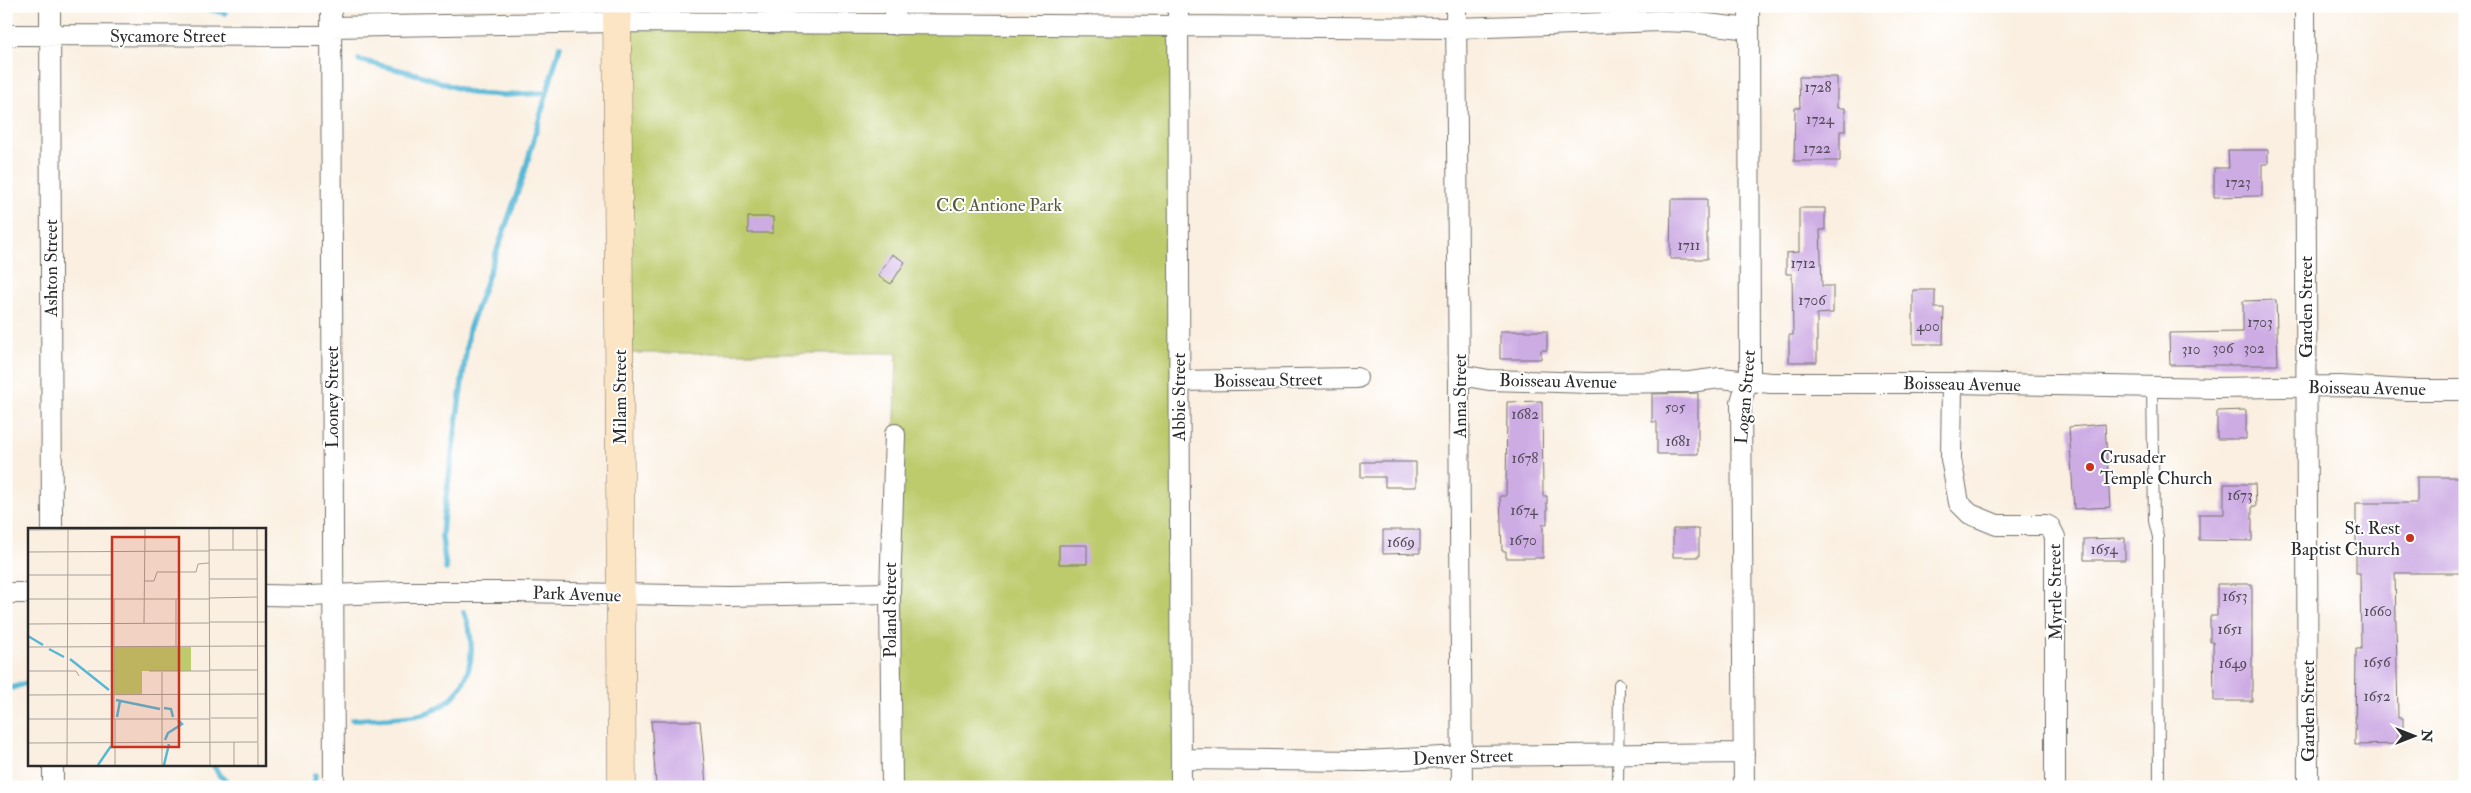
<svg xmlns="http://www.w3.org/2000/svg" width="2471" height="793" viewBox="0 0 2471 793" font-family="'IM FELL Double Pica',serif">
	<rect width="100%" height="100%" fill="#fff"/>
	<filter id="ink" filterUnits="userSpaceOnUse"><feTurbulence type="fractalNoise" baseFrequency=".02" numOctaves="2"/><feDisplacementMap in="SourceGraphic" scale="10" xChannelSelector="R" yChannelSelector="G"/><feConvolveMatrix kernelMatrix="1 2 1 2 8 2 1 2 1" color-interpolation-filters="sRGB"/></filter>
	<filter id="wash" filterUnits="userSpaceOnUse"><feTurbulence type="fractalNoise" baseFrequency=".0096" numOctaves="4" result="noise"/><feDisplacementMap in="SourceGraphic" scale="20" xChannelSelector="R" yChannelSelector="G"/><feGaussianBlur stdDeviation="1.12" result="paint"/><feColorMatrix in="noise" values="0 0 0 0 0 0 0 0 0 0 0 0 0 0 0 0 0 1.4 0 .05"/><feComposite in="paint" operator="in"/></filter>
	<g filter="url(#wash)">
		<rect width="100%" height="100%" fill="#faefe0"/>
		<path fill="#bdcb6c" stroke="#747b4c" d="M617 22 1178 25 1181 787H892L890 593 897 353H619Z"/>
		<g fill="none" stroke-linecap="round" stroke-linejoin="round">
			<path stroke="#57b8d6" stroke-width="5.5" d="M197 6 225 13
				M359 60 420 75 471 93 504 95 547 93
				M446 569 442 537 443 521 469 330 524 174 560 46
				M6 687 12 688 29 682
				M352 720C372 718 412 719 429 712 472 695 479 651 464 612
				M213 764 219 775 232 787
				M313 787 315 775"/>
		</g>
		<g id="blocks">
			<path fill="#cdace4" d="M1799 77H1837V108H1845V131H1840V161H1794L1795 108H1800Z
				M2228 150H2268V164H2262V196L2214 197V168H2229Z
				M1671 199H1707V259H1670Z
				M1799 208H1825V230H1820L1822 286H1833V313L1817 314V362H1789V335H1793L1792 274H1786V253L1799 252Z
				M748 217H773V233H748Z
				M892 254 905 262 891 284 878 276Z
				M1913 290H1935V308H1944L1943 344H1913Z
				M2276 300 2278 365H2170L2169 333 2243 332V301Z
				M1500 331H1547V350H1541V359H1500Z
				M1698 393V454H1657V422H1652V394Z
				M1542 401 1543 496H1547V524H1543V558H1506V551H1502L1500 496H1506L1507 402Z
				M2246 410V439H2217V411Z
				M2105 424 2110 507 2074 509 2069 427Z
				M1361 462H1416V487H1385V477H1361Z
				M2417 477H2465V573H2395L2398 718H2403V733H2398V744L2355 745 2356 649H2361L2360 573H2356V503H2417Z
				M2224 484H2255L2256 506H2252V541L2199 540V514H2224Z
				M1673 529H1699V557H1673Z
				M1383 530H1420V553L1383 554Z
				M2125 538V560H2084V539Z
				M1059 545H1087V564H1059Z
				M2217 584H2252V701H2214L2213 642H2210V616H2217Z
				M651 721H700L706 784 656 785Z"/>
		</g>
	</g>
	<g filter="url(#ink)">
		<use href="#blocks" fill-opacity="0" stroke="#73706a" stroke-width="1"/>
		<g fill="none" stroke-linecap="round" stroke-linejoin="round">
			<g stroke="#73706a" stroke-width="12">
				<path id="lane" d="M2152 387 2154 521 2158 537 2159 787
					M1618 787 1619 684"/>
			</g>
			<g stroke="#73706a" stroke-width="22">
				<path id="street" d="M50 6 52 529
					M331 6 334 787
					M895 6V25
					M1178 6 1181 787
					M1456 6 1462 787
					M2305 6 2308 787
					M331 27 617 22 1457 28 1660 21 1690 22 1749 29
					M6 35 331 36
					M1460 375 1489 380 1589 383 1690 382 1720 378 1771 383H1952L2217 388 2340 386 2408 390H2465
					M1179 381 1357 378
					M1952 383 1951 459 1959 503 1970 514 1997 525H2046L2050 527 2055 537V787
					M6 593H29
					M264 595 310 596 403 592H518L728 596 890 593
					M1181 759 1365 761 1462 756 1744 753
					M53 764V787
					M892 787 890 593 895 434
					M1744 787 1741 402 1750 371 1749 6"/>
			</g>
			<g stroke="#73706a" stroke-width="29">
				<path id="secondary" d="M617 6 622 787"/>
			</g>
			<use href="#lane" stroke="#fff" stroke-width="10"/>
			<use href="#street" stroke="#fff" stroke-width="20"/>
			<use href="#secondary" stroke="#fce5c4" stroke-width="28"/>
		</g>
	</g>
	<g fill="#c8321e" stroke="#fff" stroke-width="2">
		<circle cx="2090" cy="467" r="5"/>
		<circle cx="2410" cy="538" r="5"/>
	</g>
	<g text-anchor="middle" stroke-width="4" stroke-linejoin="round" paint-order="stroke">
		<g font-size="15" fill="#544b59">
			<text x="1818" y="92">1728</text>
			<text x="1820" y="124">1724</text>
			<text x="1817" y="153">1722</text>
			<text x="2238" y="187">1723</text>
			<text x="1689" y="250">1711</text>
			<text x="1803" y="268">1712</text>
			<text x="1812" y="305">1706</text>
			<text x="2260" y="327">1703</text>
			<text x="1928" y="331">400</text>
			<text x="2223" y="353">306</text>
			<text x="2254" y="353">302</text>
			<text x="2191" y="354">310</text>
			<text x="1675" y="412">505</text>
			<text x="1525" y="419">1682</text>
			<text x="1678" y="446">1681</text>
			<text x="1525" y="463">1678</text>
			<text x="2240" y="500">1673</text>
			<text x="1524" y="515">1674</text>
			<text x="1523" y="545">1670</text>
			<text x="1401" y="547">1669</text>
			<text x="2104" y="554">1654</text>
			<text x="2235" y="601">1653</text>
			<text x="2378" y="616">1660</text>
			<text x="2230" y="634">1651</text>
			<text x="2377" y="667">1656</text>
			<text x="2233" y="668">1649</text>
			<text x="2377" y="701">1652</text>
		</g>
		<g font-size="18" fill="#2b2b2b" stroke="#fff">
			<text x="168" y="42">Sycamore Street</text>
			<text transform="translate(51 268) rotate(-90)" y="6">Ashton Street</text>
			<text transform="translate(2306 307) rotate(-90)" y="6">Garden Street</text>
			<text transform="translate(1268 380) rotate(-1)" y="6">Boisseau Street</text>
			<text transform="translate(1558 381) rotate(1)" y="6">Boisseau Avenue</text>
			<text transform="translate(1962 384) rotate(1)" y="6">Boisseau Avenue</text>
			<text transform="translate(2367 388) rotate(1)" y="6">Boisseau Avenue</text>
			<text transform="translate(1460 396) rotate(-90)" y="6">Anna Street</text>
			<text transform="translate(332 397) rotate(-90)" y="6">Looney Street</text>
			<text transform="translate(620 397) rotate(-90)" y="6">Milam Street</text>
			<text transform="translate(1179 397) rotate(-90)" y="6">Abbie Street</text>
			<text transform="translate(1745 397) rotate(-85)" y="6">Logan Street</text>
			<text transform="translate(2055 592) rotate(-91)" y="6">Myrtle Street</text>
			<text transform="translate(577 594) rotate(2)" y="6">Park Avenue</text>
			<text transform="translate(890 610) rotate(-90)" y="6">Poland Street</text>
			<text transform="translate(2308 711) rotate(-90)" y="6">Garden Street</text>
			<text transform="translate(1463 757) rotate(-2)" y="6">Denver Street</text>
		</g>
		<g font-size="18" fill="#575b3e" stroke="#fff">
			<text x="999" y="211">C.C Antione Park</text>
		</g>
		<g font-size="18" fill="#2b2b2b" stroke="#fff" text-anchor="start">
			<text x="2100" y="463">Crusader<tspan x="2100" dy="21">Temple Church</tspan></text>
			<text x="2400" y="534" text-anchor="end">St. Rest<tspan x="2400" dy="21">Baptist Church</tspan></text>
		</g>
	</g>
	<g transform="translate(28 528)">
		<rect width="238" height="238" fill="#faefe0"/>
		<path d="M86 119H163V143H114V166L86 167Z" fill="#bdcb6c"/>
		<path fill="none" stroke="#57b8d6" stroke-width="2.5" d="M0 108 15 117M21 121 36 129M42 131 81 162M88 172 132 181M136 180 143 181 145 189M89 189 92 173M137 212 140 205 154 196 150 192M70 237 83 218M136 237 141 216"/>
		<path fill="none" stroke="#a7a198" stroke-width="1" d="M181 0 182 237M205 0V22M229 0 230 237M0 2 117 1M181 22H238M84 23V70M0 24 181 23M0 47H84M182 51H229M116 53H126L129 44H168L170 36 181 35M182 70 229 69M0 71H182M148 71V119M182 94H238M116 95 117 1M0 96 181 95M0 119 238 118M182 142H230M0 143H48L51 148M60 143H86M121 143H181M134 144V237M0 167 238 166M183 190H229M0 191H182M86 191V71M87 191V237M206 214V237M0 215 229 214M39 237 40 0"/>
		<path fill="#c8321e" fill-opacity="0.15" stroke="#c8321e" stroke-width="2.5" d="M84 9H151V219H84Z"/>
		<rect width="238" height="238" fill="none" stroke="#2b2b2b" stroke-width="2.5"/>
	</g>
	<rect width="2471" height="793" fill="none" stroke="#fff" stroke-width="25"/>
	<g transform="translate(2414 736) rotate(90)" stroke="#ffffff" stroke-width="4" paint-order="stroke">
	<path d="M0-4L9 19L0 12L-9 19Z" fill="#2b2b2b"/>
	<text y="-8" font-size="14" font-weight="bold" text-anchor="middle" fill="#2b2b2b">N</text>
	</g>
</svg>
